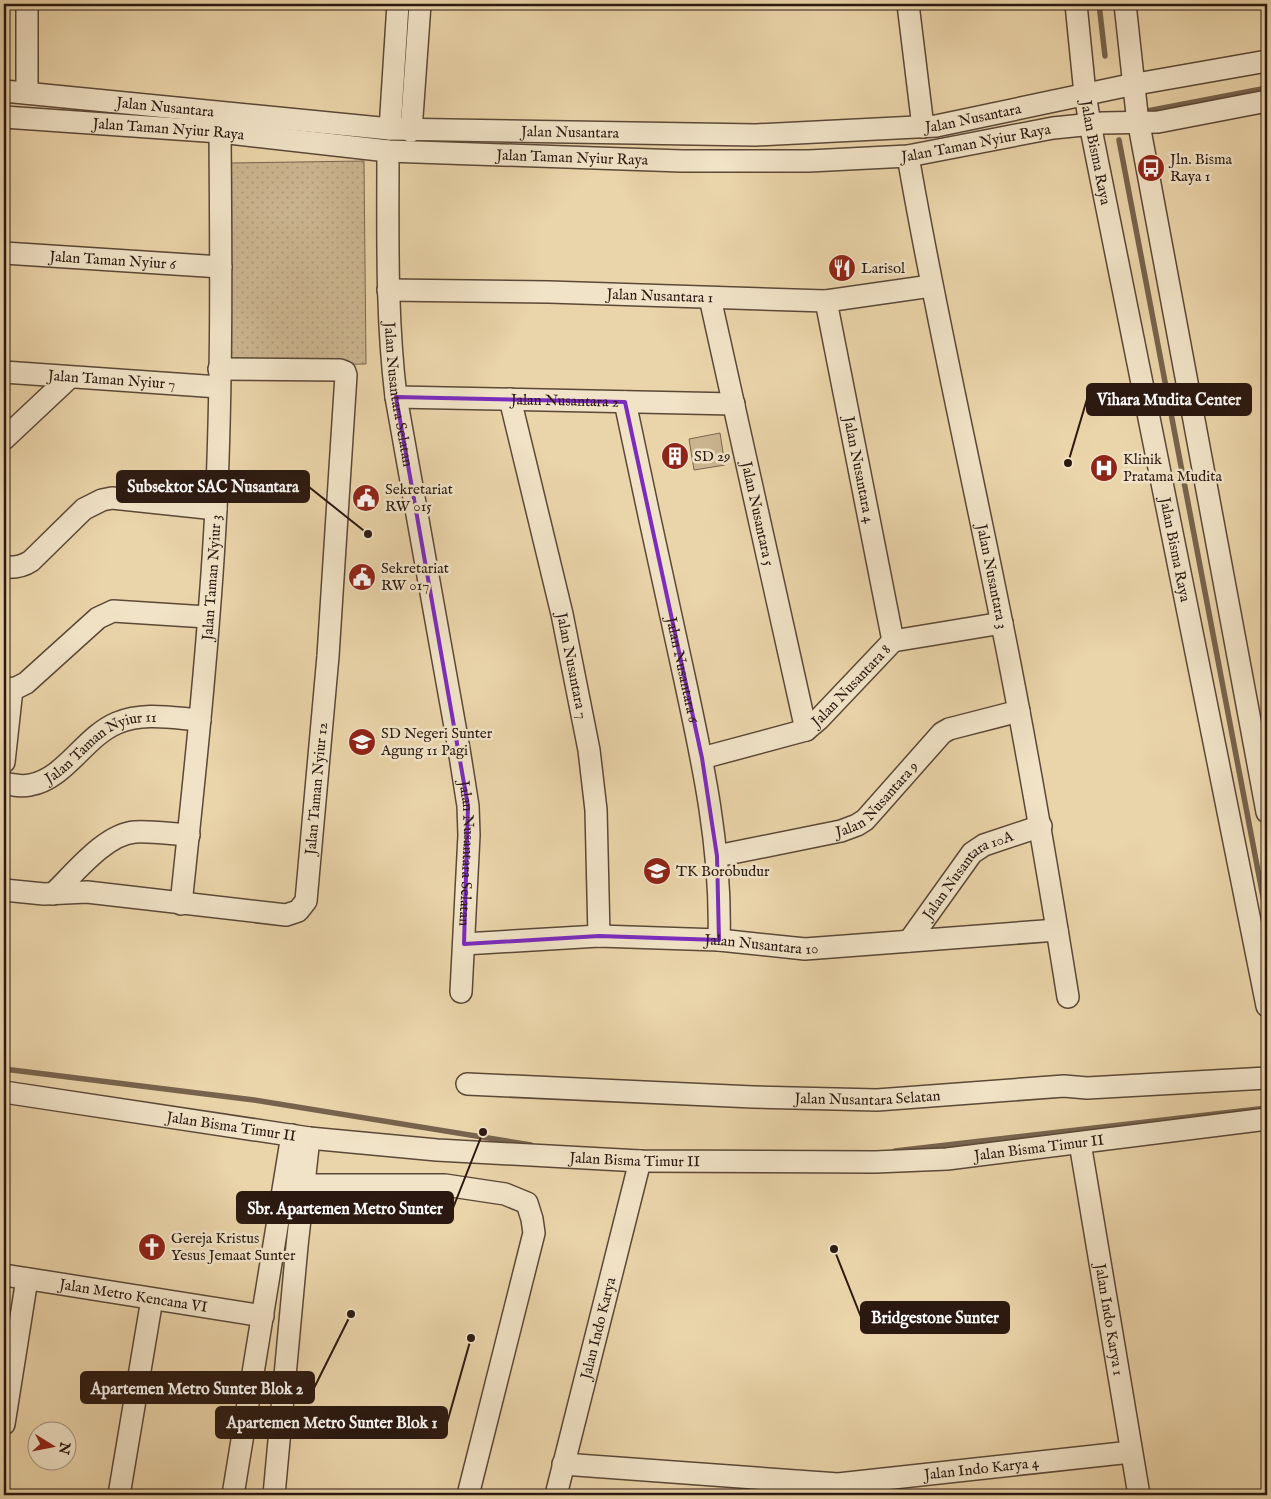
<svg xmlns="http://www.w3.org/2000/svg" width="1271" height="1499" viewBox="0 0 1271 1499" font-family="'IM FELL English',serif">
	<defs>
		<pattern id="grass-dots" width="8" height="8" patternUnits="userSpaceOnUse" patternTransform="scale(1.25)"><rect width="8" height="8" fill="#cab48f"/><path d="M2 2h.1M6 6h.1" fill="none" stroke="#ae9a7a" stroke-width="1.8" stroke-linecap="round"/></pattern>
	</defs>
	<rect width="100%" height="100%" fill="#ead4a9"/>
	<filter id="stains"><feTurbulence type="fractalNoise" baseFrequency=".004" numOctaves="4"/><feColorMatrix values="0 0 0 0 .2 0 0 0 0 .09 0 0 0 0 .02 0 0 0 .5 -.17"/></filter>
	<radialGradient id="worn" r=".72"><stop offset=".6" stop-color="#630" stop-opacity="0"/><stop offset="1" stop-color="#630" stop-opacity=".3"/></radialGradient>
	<path fill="url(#grass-dots)" stroke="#7a6650" d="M364 161 366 364 231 366 230 163Z"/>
	<path fill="#cab48f" stroke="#7a6650" d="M720 433 725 465 694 470 689 439Z"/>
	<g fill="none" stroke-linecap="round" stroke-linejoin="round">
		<path stroke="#77634d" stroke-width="5.5" d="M1099 4 1105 56
			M1142 112 1267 88
			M1119 140 1267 918
			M4 1069 254 1100 531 1145
			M895 1151 1267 1108"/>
		<g stroke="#5b4837" stroke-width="24">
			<g id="minor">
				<path d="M908 4 923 127"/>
				<path id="s1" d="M1076 4 1085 94 1090 124 1267 1006"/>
				<path d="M1125 4 1137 114 1267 812"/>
				<path id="s2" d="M4 91 390 129 756 135 936 126 1125 86 1267 61"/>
				<path d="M27 93V4"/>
				<path id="s3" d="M4 117 220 132 388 151 682 161H809L908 156 1053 128 1103 123 1158 122 1267 101"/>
				<path d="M390 129 398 4"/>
				<path d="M411 131 420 4"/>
				<path id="s4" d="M388 151C388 233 386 315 396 397L459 749 468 806 469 835 461 992"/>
				<path id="s5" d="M908 156C935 313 971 468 1002 624 1027 748 1048 872 1068 997"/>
				<path id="s6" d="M4 253 221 267"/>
				<path id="s7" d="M388 290 549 292 826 301 931 286"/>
				<path id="s8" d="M710 298 806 730"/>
				<path id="s9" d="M826 301 893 641"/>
				<path id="s10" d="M4 372 219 387"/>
				<path id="s11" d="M396 397 734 404"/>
				<path id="s12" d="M510 399 562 614 589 750 596 810 599 936"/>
				<path id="s13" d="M625 402C643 489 662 575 681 662 701 754 722 845 719 940"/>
				<path d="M4 439 69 378"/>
				<path d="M4 567C14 568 22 567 31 561L84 509 102 500 112 498 216 509"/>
				<path d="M4 689 16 688 26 683 98 618 113 611 207 617"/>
				<path id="s14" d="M702 758 806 730 819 719 893 641 1002 623"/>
				<path d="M4 762 12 689"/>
				<path id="s15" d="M4 783C13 785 21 787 30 785 65 779 84 737 117 723 144 712 172 718 200 720"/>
				<path id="s16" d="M717 856 841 831 857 825 865 820 942 733 949 729 1019 711"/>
				<path id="s17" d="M4 890 44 894 87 892 286 915 298 911 306 901 328 656 346 375 345 372 340 370 219 369"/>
				<path d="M53 894C74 874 105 834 135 832 152 831 171 834 189 835"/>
				<path id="s18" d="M181 904C195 772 209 641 216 509 222 383 221 257 220 132"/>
				<path id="s19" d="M909 941 972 853 984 845 1041 826"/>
				<path id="s20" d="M464 944 599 936 719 940 805 949 1057 930"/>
				<path id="s21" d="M467 1084 753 1097 877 1100 1064 1086 1087 1088 1267 1078"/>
				<path id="s22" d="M4 1092 309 1138 437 1150 640 1161 875 1162 947 1159 1267 1119"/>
				<path id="s23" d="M1080 1143 1139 1495"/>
				<path d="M304 1185H445L505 1194 527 1203 532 1219 534 1233 468 1495"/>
				<path id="s24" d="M4 1275 263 1316"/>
				<path d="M4 1424 27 1279"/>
				<path id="s25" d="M563 1464 838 1484 1131 1452"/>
				<path d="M119 1495 152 1299"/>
				<path d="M233 1495 292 1135"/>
				<path d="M274 1495 297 1246 309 1138"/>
				<path id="s26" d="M556 1495 640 1161"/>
			</g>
		</g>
		<use href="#minor" stroke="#f1e3c7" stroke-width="21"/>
	</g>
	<path fill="none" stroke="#7b2cbf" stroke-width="4" stroke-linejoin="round" d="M396 397 625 402 702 758 717 856 719 940 599 936 464 944 468 806Z"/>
	<defs>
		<g id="bus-disc" transform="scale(1.4375)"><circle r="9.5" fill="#8f2418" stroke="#f1e3c7"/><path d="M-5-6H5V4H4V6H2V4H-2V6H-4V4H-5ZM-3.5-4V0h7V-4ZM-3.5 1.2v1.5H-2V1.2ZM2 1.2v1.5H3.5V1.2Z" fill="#fff"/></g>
		<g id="restaurant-disc" transform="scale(1.4375)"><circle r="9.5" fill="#8f2418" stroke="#f1e3c7"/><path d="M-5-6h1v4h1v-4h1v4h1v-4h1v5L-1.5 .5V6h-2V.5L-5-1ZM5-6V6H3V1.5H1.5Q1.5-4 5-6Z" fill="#fff"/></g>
		<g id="building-disc" transform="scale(1.4375)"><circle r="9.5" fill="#8f2418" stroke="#f1e3c7"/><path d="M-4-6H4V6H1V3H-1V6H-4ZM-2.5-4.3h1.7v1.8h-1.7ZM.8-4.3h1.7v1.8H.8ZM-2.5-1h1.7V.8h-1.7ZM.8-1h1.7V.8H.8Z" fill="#fff"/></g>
		<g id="hospital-disc" transform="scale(1.4375)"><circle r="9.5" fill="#8f2418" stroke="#f1e3c7"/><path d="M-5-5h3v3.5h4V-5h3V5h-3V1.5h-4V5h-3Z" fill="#fff"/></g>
		<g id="civic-disc" transform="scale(1.4375)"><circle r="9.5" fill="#8f2418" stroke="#f1e3c7"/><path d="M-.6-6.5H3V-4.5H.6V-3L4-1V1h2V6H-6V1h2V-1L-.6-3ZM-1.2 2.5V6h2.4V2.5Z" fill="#fff"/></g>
		<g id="school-disc" transform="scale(1.4375)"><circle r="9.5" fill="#8f2418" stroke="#f1e3c7"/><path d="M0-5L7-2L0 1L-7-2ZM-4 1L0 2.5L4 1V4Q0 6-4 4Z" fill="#fff"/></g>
		<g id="church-disc" transform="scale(1.4375)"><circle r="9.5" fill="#8f2418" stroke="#f1e3c7"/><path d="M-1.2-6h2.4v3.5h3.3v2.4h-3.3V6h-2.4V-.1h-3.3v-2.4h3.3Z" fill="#fff"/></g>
	</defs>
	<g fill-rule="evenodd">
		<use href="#bus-disc" x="1151" y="168"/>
		<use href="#restaurant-disc" x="842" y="268"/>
		<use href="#building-disc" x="675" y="456"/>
		<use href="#hospital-disc" x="1104" y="468"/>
		<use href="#civic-disc" x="366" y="498"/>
		<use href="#civic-disc" x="362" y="577"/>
		<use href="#school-disc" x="362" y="742"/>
		<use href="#school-disc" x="657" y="871"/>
		<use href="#church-disc" x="152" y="1247"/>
	</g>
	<g text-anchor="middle" stroke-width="5" stroke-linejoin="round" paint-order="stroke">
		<g font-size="15" fill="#2b1911" stroke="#f1e3c7">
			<text dy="5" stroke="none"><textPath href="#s2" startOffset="162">Jalan Nusantara</textPath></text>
			<text dy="5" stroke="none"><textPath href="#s2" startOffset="972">Jalan Nusantara</textPath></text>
			<text dy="5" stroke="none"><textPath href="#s3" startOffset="165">Jalan Taman Nyiur Raya</textPath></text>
			<text dy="5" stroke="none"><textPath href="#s2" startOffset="568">Jalan Nusantara</textPath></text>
			<text dy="5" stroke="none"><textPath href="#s3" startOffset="975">Jalan Taman Nyiur Raya</textPath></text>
			<text dy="5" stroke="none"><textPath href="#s1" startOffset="150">Jalan Bisma Raya</textPath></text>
			<text dy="5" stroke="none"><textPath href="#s3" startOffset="570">Jalan Taman Nyiur Raya</textPath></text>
			<text dy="5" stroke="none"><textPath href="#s6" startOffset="109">Jalan Taman Nyiur 6</textPath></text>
			<text dy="5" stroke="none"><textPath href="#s7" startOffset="272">Jalan Nusantara 1</textPath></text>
			<text dy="5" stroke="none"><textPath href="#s10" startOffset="108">Jalan Taman Nyiur 7</textPath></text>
			<text dy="5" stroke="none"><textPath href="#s4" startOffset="244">Jalan Nusantara Selatan</textPath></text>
			<text dy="5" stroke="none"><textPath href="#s11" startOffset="169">Jalan Nusantara 2</textPath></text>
			<text dy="5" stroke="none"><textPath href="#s9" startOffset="172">Jalan Nusantara 4</textPath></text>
			<text dy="5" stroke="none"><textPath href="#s8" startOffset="221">Jalan Nusantara 5</textPath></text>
			<text dy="5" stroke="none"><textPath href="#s1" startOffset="555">Jalan Bisma Raya</textPath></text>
			<text dy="5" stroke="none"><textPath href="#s5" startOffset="429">Jalan Nusantara 3</textPath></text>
			<text dy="5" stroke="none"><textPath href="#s18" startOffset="328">Jalan Taman Nyiur 3</textPath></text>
			<text dy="5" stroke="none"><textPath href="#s12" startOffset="274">Jalan Nusantara 7</textPath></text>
			<text dy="5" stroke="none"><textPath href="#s13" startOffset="274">Jalan Nusantara 6</textPath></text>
			<text dy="5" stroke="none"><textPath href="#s14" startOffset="171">Jalan Nusantara 8</textPath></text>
			<text dy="5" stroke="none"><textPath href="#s15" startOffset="109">Jalan Taman Nyiur 11</textPath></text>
			<text dy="5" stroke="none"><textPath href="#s17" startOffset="422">Jalan Taman Nyiur 12</textPath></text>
			<text dy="5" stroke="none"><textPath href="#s16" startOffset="175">Jalan Nusantara 9</textPath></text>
			<text dy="5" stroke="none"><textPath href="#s4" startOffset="709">Jalan Nusantara Selatan</textPath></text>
			<text dy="5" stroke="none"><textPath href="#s19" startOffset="91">Jalan Nusantara 10A</textPath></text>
			<text dy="5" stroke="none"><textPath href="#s20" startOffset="298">Jalan Nusantara 10</textPath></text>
			<text dy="5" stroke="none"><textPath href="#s21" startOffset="401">Jalan Nusantara Selatan</textPath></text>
			<text dy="5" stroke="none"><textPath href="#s22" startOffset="230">Jalan Bisma Timur II</textPath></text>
			<text dy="5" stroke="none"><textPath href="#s22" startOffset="1040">Jalan Bisma Timur II</textPath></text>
			<text dy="5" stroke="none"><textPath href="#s22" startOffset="635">Jalan Bisma Timur II</textPath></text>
			<text dy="5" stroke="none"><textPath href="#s24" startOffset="131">Jalan Metro Kencana VI</textPath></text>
			<text dy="5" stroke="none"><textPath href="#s23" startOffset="179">Jalan Indo Karya 1</textPath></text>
			<text dy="5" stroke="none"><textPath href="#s26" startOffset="172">Jalan Indo Karya</textPath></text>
			<text dy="5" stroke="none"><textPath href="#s25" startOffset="420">Jalan Indo Karya 4</textPath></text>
		</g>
		<g font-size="15" fill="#2b1911" stroke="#f1e3c7" text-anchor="start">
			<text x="1170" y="164">Jln. Bisma<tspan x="1170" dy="17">Raya 1</tspan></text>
			<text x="861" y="273">Larisol</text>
			<text x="694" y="461">SD 29</text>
			<text x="1123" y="464">Klinik<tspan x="1123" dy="17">Pratama Mudita</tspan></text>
			<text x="385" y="494">Sekretariat<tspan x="385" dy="17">RW 015</tspan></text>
			<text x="381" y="573">Sekretariat<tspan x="381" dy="17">RW 017</tspan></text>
			<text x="381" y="738">SD Negeri Sunter<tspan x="381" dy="17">Agung 11 Pagi</tspan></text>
			<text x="676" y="876">TK Borobudur</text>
			<text x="171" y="1243">Gereja Kristus<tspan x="171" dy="17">Yesus Jemaat Sunter</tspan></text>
		</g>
	</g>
	<path fill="none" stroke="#2b1911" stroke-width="2" d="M1068 463L1087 399M368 534L309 487M483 1132L453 1208M834 1249L861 1317M351 1314L314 1388M471 1338L447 1423"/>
	<g fill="#2b1911" stroke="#f1e3c7" stroke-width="2">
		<circle cx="1068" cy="463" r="5"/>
		<circle cx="368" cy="534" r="5"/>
		<circle cx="483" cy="1132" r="5"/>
		<circle cx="834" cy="1249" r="5"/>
		<circle cx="351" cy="1314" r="5"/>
		<circle cx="471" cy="1338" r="5"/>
	</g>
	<g fill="#2b1911" stroke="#2b1911" stroke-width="2">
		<rect x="1087" y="384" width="164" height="31" rx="5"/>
		<rect x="117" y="471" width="192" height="31" rx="5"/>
		<rect x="237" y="1192" width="216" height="31" rx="5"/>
		<rect x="861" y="1302" width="148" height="31" rx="5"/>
		<rect x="81" y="1372" width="233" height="31" rx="5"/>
		<rect x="216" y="1407" width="231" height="31" rx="5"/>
	</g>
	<g font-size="16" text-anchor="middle" font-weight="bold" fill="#fff">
		<text x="1169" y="405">Vihara Mudita Center</text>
		<text x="213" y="492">Subsektor SAC Nusantara</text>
		<text x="345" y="1214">Sbr. Apartemen Metro Sunter</text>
		<text x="935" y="1323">Bridgestone Sunter</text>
		<text x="197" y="1394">Apartemen Metro Sunter Blok 2</text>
		<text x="332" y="1428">Apartemen Metro Sunter Blok 1</text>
	</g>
	<rect width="1271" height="1499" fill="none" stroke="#ead4a9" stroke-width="20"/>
	<rect x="5" y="5" width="1261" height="1489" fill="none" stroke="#2b1911" stroke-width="2.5"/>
	<rect x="10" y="10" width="1251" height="1479" fill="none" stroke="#2b1911"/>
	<g transform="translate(52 1446) rotate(100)"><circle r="24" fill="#f1e3c7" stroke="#a2927e"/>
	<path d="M0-4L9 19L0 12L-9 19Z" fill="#8f2418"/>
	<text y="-8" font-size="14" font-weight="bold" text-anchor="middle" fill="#2b1911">N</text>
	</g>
	<rect width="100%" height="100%" filter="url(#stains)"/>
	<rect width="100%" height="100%" fill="url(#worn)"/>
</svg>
